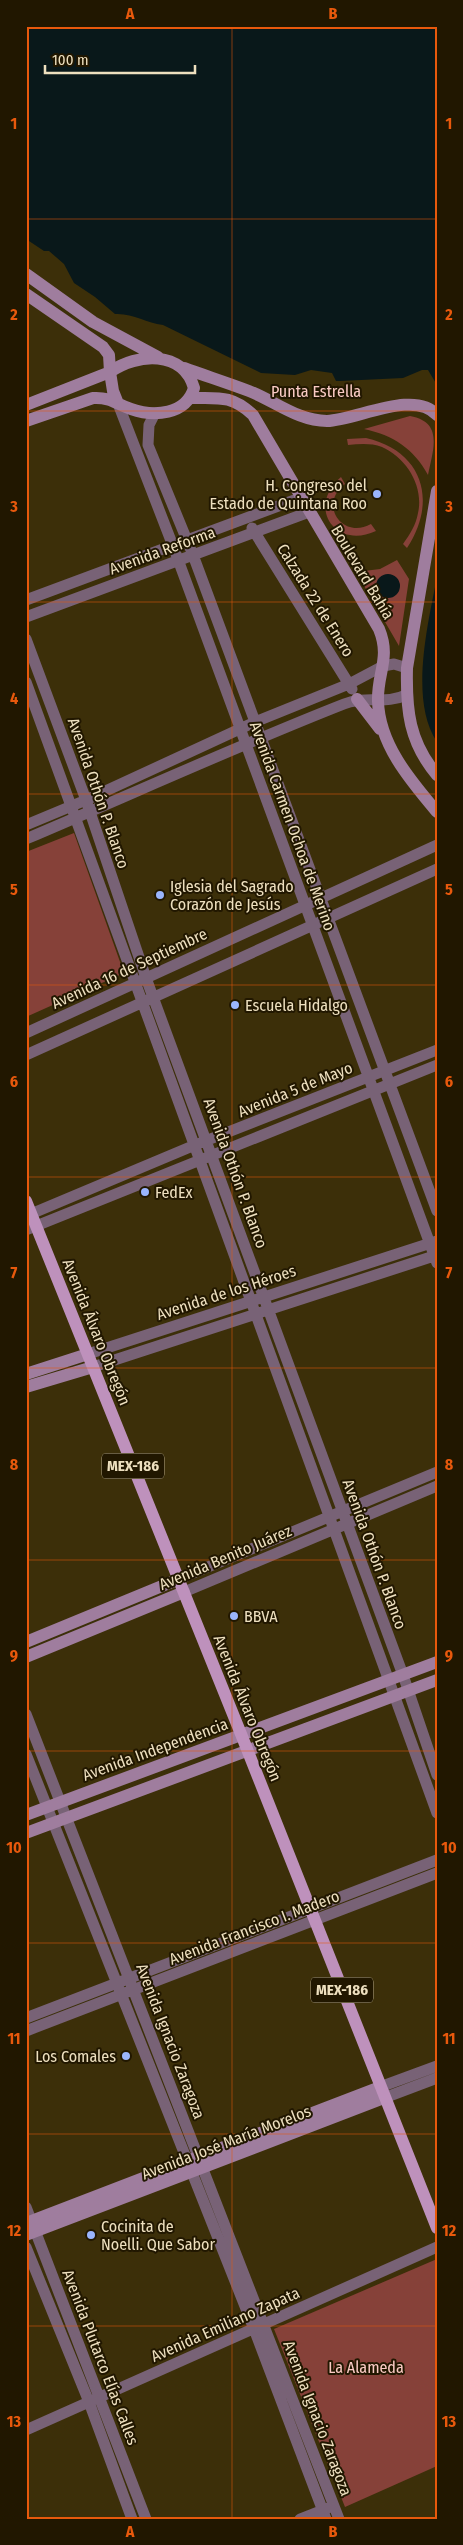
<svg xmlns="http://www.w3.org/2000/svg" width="463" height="2545" viewBox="0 0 463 2545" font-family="'Fira Sans Condensed',sans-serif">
	<rect width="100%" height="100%" fill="#3c2f09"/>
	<path fill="#864139" d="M410 416C444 422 433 450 428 475 414 449 393 435 364 429Z
		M366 438C423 451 438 501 407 548L403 544C410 534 416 525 418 513 424 487 407 458 382 447 371 443 360 444 348 445L347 439Z
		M341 477 345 484C318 504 342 540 371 524L376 531C335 550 306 507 341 477Z
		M397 560 409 579 399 646 356 572 380 569Z
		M74 833 124 973 26 1017V852Z
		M437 2259V2466L345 2507 274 2329Z"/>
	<path fill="#09181a" d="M26 26H437V385L428 370H422L403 378 340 381H336L332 373 311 370 295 375 261 373 163 325C146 323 133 313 115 314L95 297 74 283 64 264 49 251H44L26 239Z
		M376 586a12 12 0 1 1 24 0a12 12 0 1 1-24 0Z
		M437 577V742C409 700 428 624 437 577Z"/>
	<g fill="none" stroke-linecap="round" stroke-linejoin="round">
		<path stroke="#786276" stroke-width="11" d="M117 401 173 546 437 1263
			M155 413 149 425 148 445 193 555 437 1211
			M252 528 352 689
			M26 600 300 498
			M26 617 309 512
			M26 639 86 800 146 978 403 1675 437 1775
			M26 682 437 1813
			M26 825 86 800 255 722 349 684 383 666 394 664 407 668
			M26 839C132 794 237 746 344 704 367 695 385 705 406 695
			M26 1033 437 845
			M26 1055 437 869
			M26 1216 195 1145 437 1050
			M26 1230 437 1065
			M88 1354 437 1241
			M93 1367 437 1255
			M179 1579 437 1472
			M184 1592 437 1486
			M26 1714 339 2519
			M26 1754 254 2329 326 2519
			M26 2018 437 1860
			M26 2031 437 1873
			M380 2087 437 2066
			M384 2098 437 2078
			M26 2207 146 2519
			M26 2247 89 2402 132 2519
			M26 2430 437 2247
			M300 2519 328 2508"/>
		<path stroke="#9f7d9e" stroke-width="12" d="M26 274 93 322 158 357
			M26 294 103 347 109 355 110 372 26 405
			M184 368C206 376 228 383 249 391 275 401 298 421 327 421 357 420 414 389 437 415
			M191 398C219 398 232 395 253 415L379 629C391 658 377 673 378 701 379 744 410 780 437 812
			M26 421 93 398C111 397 116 404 131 409 154 417 186 415 194 388 183 350 137 353 110 372L113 391 117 401
			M437 491 407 668C406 710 409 742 437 775
			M357 699 380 729
			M26 1374 88 1354
			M26 1387 93 1367
			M26 1642 179 1579
			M26 1657 184 1592
			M26 1815 437 1662
			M26 1833 437 1680
			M26 2223 380 2087
			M26 2235 384 2098"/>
		<path stroke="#be91bc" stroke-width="12" d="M26 1201 241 1734 437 2228"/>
	</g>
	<path fill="none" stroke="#e8590c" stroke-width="1" stroke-opacity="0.55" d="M232 26V2519M26 219H437M26 411H437M26 602H437M26 794H437M26 985H437M26 1177H437M26 1368H437M26 1560H437M26 1751H437M26 1943H437M26 2134H437M26 2326H437"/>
	<g fill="#9ab5fd" stroke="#211700" stroke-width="2">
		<circle cx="377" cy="494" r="5"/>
		<circle cx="160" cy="895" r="5"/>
		<circle cx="235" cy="1005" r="5"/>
		<circle cx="145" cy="1192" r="5"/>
		<circle cx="234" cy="1616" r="5"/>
		<circle cx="126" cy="2056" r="5"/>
		<circle cx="91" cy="2235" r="5"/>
	</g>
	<g text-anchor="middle" stroke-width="4" stroke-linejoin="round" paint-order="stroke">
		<g fill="#211700" stroke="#b0a486" stroke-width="1">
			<rect x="102" y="1453.5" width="62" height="25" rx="4"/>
			<rect x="311" y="1977.5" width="62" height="25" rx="4"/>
		</g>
		<g font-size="15" font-weight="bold" fill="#eee0bf">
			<text x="133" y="1471">MEX-186</text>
			<text x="342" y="1995">MEX-186</text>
		</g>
		<g font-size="16" fill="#facbc4" stroke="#211700">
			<text x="316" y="397">Punta Estrella</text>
			<text x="366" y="2373">La Alameda</text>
		</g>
		<g font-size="16" fill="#eee0bf" stroke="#211700" text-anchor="start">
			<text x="367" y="491" text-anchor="end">H. Congreso del<tspan x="367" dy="18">Estado de Quintana Roo</tspan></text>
			<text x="170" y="892">Iglesia del Sagrado<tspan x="170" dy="18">Corazón de Jesús</tspan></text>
			<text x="245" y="1011">Escuela Hidalgo</text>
			<text x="155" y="1198">FedEx</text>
			<text x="244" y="1622">BBVA</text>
			<text x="116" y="2062" text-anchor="end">Los Comales</text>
			<text x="101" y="2232">Cocinita de<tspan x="101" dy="18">Noelli. Que Sabor</tspan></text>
		</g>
		<g font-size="16" fill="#eee0bf" stroke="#211700">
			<text transform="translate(162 550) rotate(-20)" y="6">Avenida Reforma</text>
			<text transform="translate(363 572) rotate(59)" y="6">Boulevard Bahía</text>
			<text transform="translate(316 600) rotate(58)" y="6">Calzada 22 de Enero</text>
			<text transform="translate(99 793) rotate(71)" y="6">Avenida Othón P. Blanco</text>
			<text transform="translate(293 826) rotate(70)" y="6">Avenida Carmen Ochoa de Merino</text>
			<text transform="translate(129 968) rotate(-25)" y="6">Avenida 16 de Septiembre</text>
			<text transform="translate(295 1089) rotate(-22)" y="6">Avenida 5 de Mayo</text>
			<text transform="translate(236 1173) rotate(70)" y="6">Avenida Othón P. Blanco</text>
			<text transform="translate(226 1292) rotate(-18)" y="6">Avenida de los Héroes</text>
			<text transform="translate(97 1332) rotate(68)" y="6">Avenida Álvaro Obregón</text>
			<text transform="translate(375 1554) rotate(70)" y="6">Avenida Othón P. Blanco</text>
			<text transform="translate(225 1557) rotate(-23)" y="6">Avenida Benito Juárez</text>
			<text transform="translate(248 1708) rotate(68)" y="6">Avenida Álvaro Obregón</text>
			<text transform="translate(155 1749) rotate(-20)" y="6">Avenida Independencia</text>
			<text transform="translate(254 1927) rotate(-21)" y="6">Avenida Francisco I. Madero</text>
			<text transform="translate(171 2041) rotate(69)" y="6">Avenida Ignacio Zaragoza</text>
			<text transform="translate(226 2142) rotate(-21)" y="6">Avenida José María Morelos</text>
			<text transform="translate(225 2324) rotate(-24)" y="6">Avenida Emiliano Zapata</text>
			<text transform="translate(101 2357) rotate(69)" y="6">Avenida Plutarco Elías Calles</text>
			<text transform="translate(318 2418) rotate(69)" y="6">Avenida Ignacio Zaragoza</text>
		</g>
	</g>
	<rect width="463" height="2545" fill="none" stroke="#211700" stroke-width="55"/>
	<path d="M45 65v8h150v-8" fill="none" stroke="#eee0bf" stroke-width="2.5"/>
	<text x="52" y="65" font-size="15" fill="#eee0bf" stroke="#211700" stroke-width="4" paint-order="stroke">100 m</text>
	<rect x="28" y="28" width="408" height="2490" fill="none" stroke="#e8590c" stroke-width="2"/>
	<g font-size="16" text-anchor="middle" font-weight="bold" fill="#e8590c">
		<text x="130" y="19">A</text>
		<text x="333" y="19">B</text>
		<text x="14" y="129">1</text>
		<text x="449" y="129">1</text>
		<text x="14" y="320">2</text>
		<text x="449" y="320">2</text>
		<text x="14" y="512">3</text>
		<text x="449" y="512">3</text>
		<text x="14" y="704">4</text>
		<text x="449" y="704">4</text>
		<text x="14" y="895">5</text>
		<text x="449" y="895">5</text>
		<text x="14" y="1087">6</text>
		<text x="449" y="1087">6</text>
		<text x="14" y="1278">7</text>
		<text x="449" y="1278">7</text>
		<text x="14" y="1470">8</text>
		<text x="449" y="1470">8</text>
		<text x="14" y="1661">9</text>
		<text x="449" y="1661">9</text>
		<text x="14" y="1853">10</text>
		<text x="449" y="1853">10</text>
		<text x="14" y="2044">11</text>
		<text x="449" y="2044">11</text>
		<text x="14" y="2236">12</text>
		<text x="449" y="2236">12</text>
		<text x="14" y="2427">13</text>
		<text x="449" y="2427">13</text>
		<text x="130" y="2537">A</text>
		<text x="333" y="2537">B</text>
	</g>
</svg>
